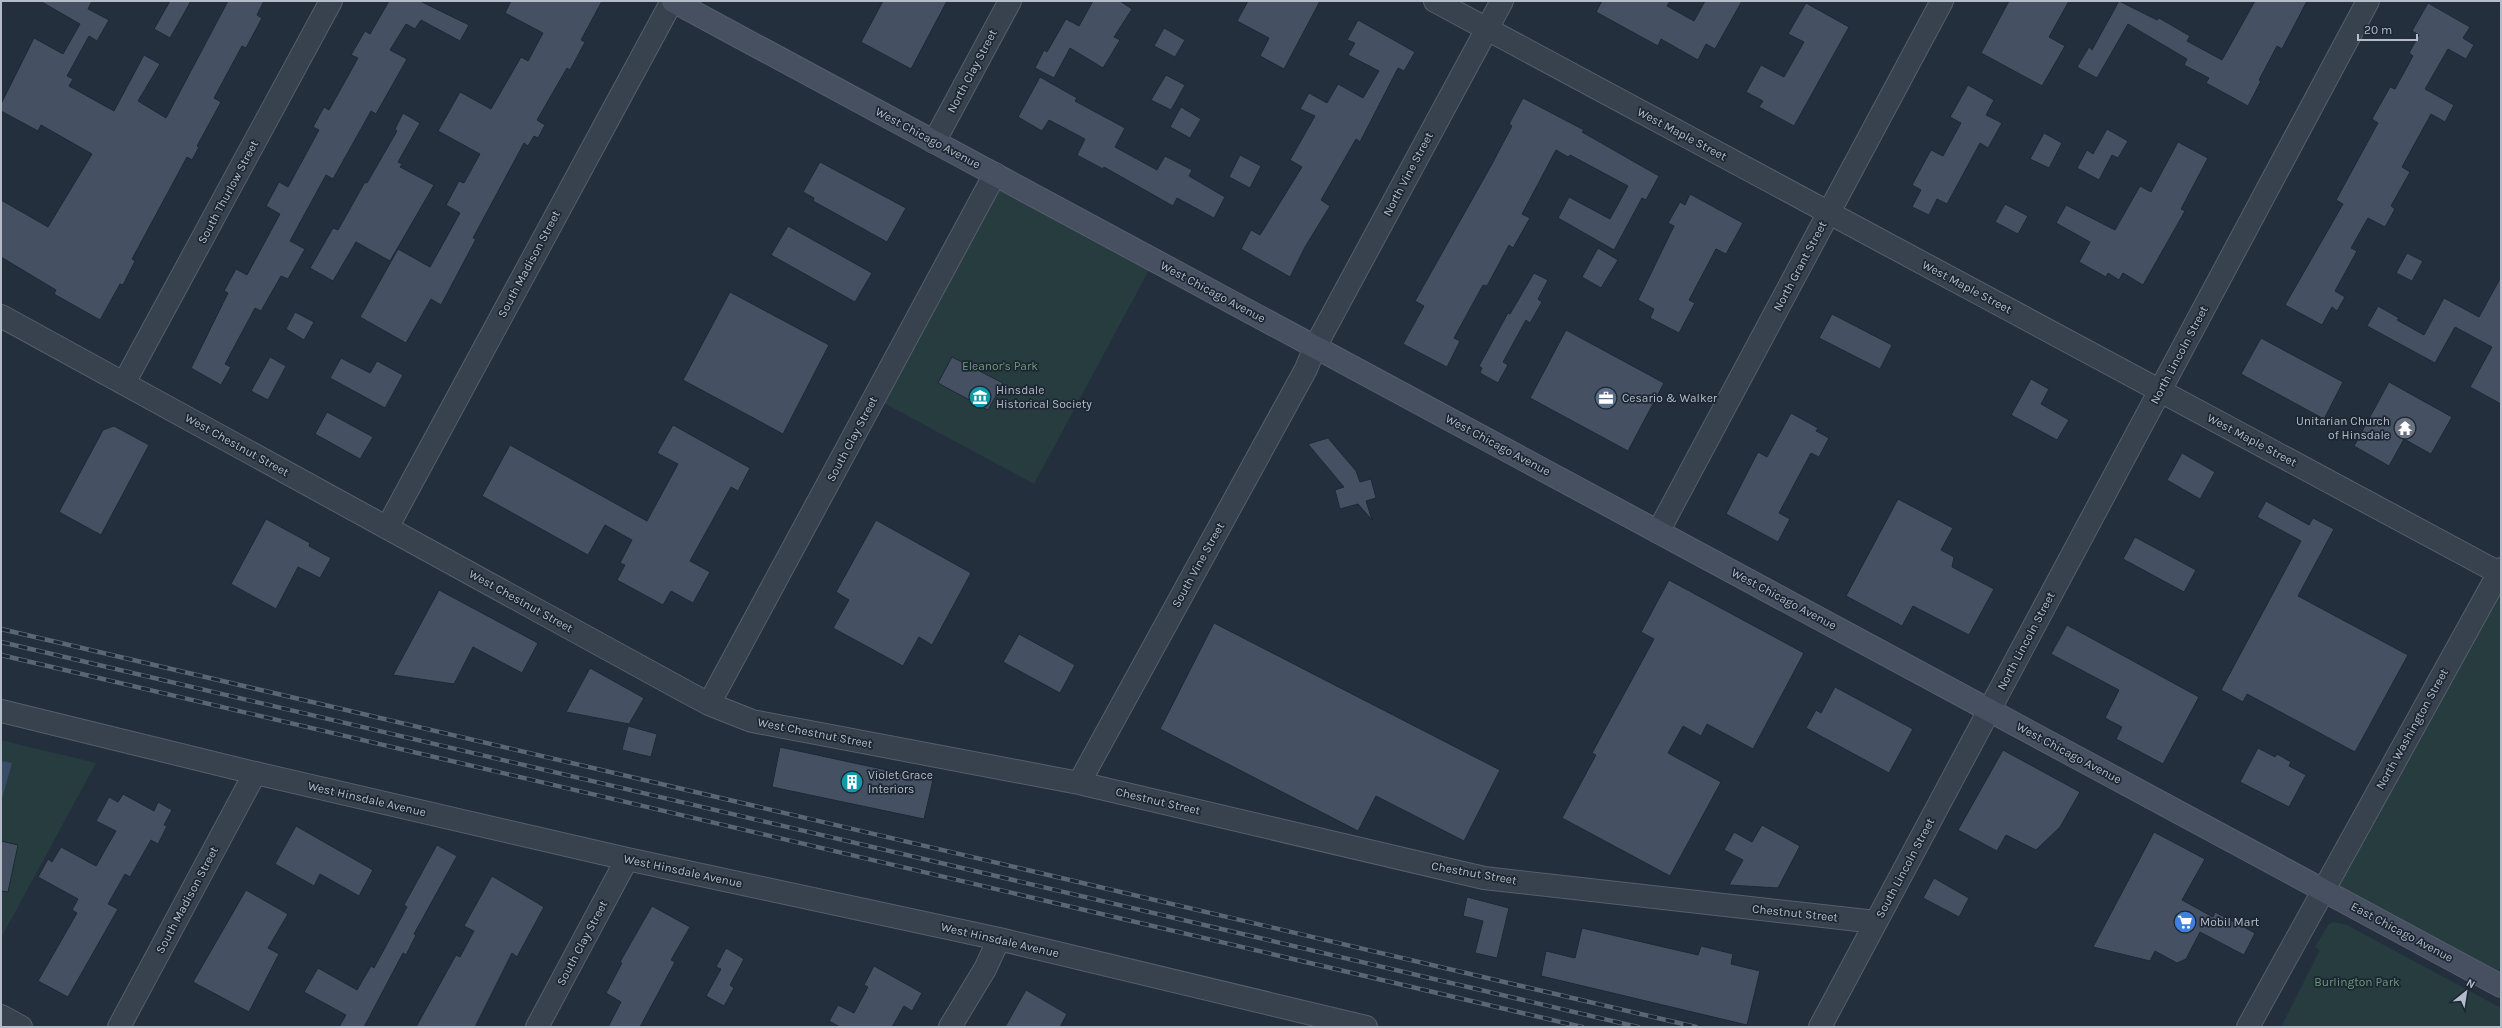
<svg xmlns="http://www.w3.org/2000/svg" width="2502" height="1028" viewBox="0 0 2502 1028" font-family="Karla,sans-serif">
	<rect width="100%" height="100%" fill="#242f3e"/>
	<path fill="#263c3f" d="M999 188 1149 270 1034 484 882 402Z
		M2501 589V973L2339 885Z
		M1 740 96 763 1 938Z
		M2333 922 2347 925 2501 1008V1027H2281L2320 950 2315 947 2328 925Z"/>
	<path fill="#394c67" d="M1 761 12 763 1 802Z"/>
	<path fill="#455162" stroke="#1f2835" d="M40 1H92L88 9 109 20 97 41 89 36 67 76 73 79 69 86 114 111 144 55 160 64 138 101 166 118 228 1H264L257 15 262 18 246 48 242 46 214 98 221 102 197 146 199 147 192 160 187 157 132 259 135 261 123 285 120 284 100 320 54 294 56 290 1 257V200L48 227 92 154 41 125 38 131 1 111V104L34 38 63 54 80 24Z
		M170 1H191L170 38 154 29Z
		M389 1H420L469 25 460 41 421 20 415 29 406 24 390 50 407 59 376 114 371 111 333 179 326 175 290 241 305 249 288 279 281 276 261 311 255 308 225 364 231 367 221 385 191 368 228 293 224 291 236 269 247 275 280 214 266 206 279 182 288 187 319 130 313 127 324 107 329 110 358 58 351 55 365 31 370 34Z
		M511 1H602L581 40 585 42 570 70 567 68 537 120 545 125 538 138 534 136 528 146 524 143 473 238 476 239 441 305 431 299 406 343 360 317 398 249 430 267 460 213 446 205 459 181 464 183 480 154 438 131 460 92 491 109 521 57 528 61 543 33 505 13Z
		M883 1H947L911 69 861 42Z
		M1093 1H1120L1132 9 1114 37 1120 40 1103 68 1070 48 1054 78 1035 68 1044 50 1047 52 1066 19 1079 26Z
		M1248 1H1320L1284 69 1260 56 1269 38 1237 21Z
		M1602 1H1670L1667 6 1694 21 1705 1H1742L1715 49 1706 44 1698 60 1661 39 1658 46 1596 12Z
		M2009 1H2069L2049 37 2065 46 2042 86 1981 53Z
		M2119 1 2157 20 2159 18 2190 36 2187 41 2222 60 2255 1H2307L2282 49 2277 46 2259 80 2261 81 2248 106 2206 83 2209 78 2184 65 2187 59 2128 24 2097 78 2077 67 2089 47 2092 50Z
		M1806 3 1849 27 1794 126 1759 107 1763 101 1746 92 1761 65 1784 77 1804 42 1788 34Z
		M2428 3 2470 27 2463 38 2474 45 2466 59 2448 49 2425 89 2454 105 2445 122 2431 114 2402 167 2410 172 2391 206 2395 209 2385 227 2368 218 2351 248 2357 251 2335 291 2345 297 2337 311 2332 307 2322 325 2285 305 2343 204 2336 200 2378 123 2372 119 2390 87 2395 89 2413 56 2409 53 2419 35 2412 31Z
		M1358 20 1415 52 1404 71 1398 68 1360 142 1356 139 1321 200 1330 206 1305 247 1290 277 1241 249 1251 230 1260 235 1302 167 1290 160 1315 116 1300 109 1309 93 1327 103 1338 84 1363 98 1379 71 1348 55 1355 43 1347 40Z
		M1164 28 1185 40 1175 57 1154 46Z
		M1166 75 1185 85 1171 110 1151 100Z
		M1040 77 1077 98 1075 101 1125 128 1115 147 1157 170 1165 156 1192 170 1189 176 1225 197 1214 218 1177 198 1173 206 1104 167 1103 169 1077 155 1085 139 1049 120 1042 131 1018 117Z
		M1968 85 1994 100 1986 115 2002 123 1988 148 1980 143 1947 204 1937 199 1929 215 1912 207 1921 190 1912 185 1931 150 1943 156 1961 123 1950 117Z
		M1523 98 1584 130 1582 132 1659 176 1646 200 1642 198 1614 250 1558 218 1569 197 1610 219 1628 186 1570 155 1568 157 1556 150 1522 214 1530 218 1513 248 1509 245 1487 286 1483 285 1454 338 1460 341 1447 367 1403 344 1424 306 1415 301 1492 164 1512 126 1509 124Z
		M1181 107 1201 119 1190 138 1170 127Z
		M403 113 420 123 398 162 402 164 400 167 434 185 390 261 356 242 333 281 310 268 333 228 338 230 365 182 367 183 397 131 395 129Z
		M2107 129 2128 141 2118 158 2112 155 2099 180 2077 168 2087 150 2093 154Z
		M2044 133 2062 143 2049 168 2030 159Z
		M2178 142 2208 158 2181 209 2185 211 2143 285 2123 273 2119 280 2108 273 2106 277 2079 262 2090 242 2056 223 2066 205 2115 230 2140 186 2151 192Z
		M1240 155 1261 166 1250 188 1229 177Z
		M820 162 906 208 887 242 813 201 814 198 803 192Z
		M1690 194 1743 223 1726 254 1716 249 1689 300 1695 303 1679 333 1650 318 1654 309 1638 300 1674 226 1668 223 1680 202 1685 205Z
		M2005 204 2028 216 2018 234 1995 222Z
		M788 226 872 273 855 302 771 255Z
		M1598 248 1618 260 1601 288 1582 277Z
		M2407 253 2423 261 2412 281 2396 273Z
		M1534 273 1548 280 1538 299 1542 302 1530 323 1526 320 1503 362 1508 365 1498 383 1480 373 1482 368 1479 366 1508 313 1510 314Z
		M2501 277V404L2470 387 2492 347 2455 327 2435 363 2367 326 2378 306 2399 318 2397 320 2424 335 2444 298 2479 317Z
		M730 292 829 345 783 434 683 380Z
		M295 312 314 322 304 340 286 329Z
		M1832 314 1892 345 1880 369 1819 338Z
		M1566 330 1664 383 1628 451 1530 398Z
		M2261 338 2343 382 2324 419 2241 374Z
		M270 357 286 366 268 400 251 391Z
		M952 357 1003 383 988 410 938 383Z
		M341 358 370 373 377 361 403 375 385 408 330 378Z
		M2031 379 2049 389 2041 404 2069 420 2057 440 2011 415Z
		M2389 382 2452 417 2431 454 2404 439 2389 466 2354 446Z
		M327 412 373 437 360 459 315 434Z
		M1791 413 1818 428 1816 431 1829 438 1819 457 1811 453 1779 513 1790 519 1778 542 1726 514 1758 452 1767 457Z
		M673 425 750 468 738 491 731 487 690 561 710 572 693 603 671 591 663 605 617 580 625 565 620 563 632 540 605 525 588 555 482 496 510 445 647 521 678 464 657 453Z
		M114 426 149 445 101 535 59 512 103 430Z
		M1328 438 1356 471 1360 482 1371 479 1376 498 1366 501 1372 520 1358 504 1340 509 1335 490 1344 487 1308 444Z
		M2182 453 2215 472 2200 499 2167 480Z
		M1898 499 1953 528 1941 550 1954 557 1952 567 1994 589 1969 635 1913 606 1902 626 1846 596Z
		M2266 501 2309 525 2313 518 2334 529 2298 596 2408 655 2355 752 2247 694 2243 702 2221 690 2301 541 2257 517Z
		M266 519 310 543 309 546 331 558 320 578 298 567 276 609 231 584Z
		M876 520 971 573 932 645 919 637 903 666 833 628 849 600 836 592Z
		M2135 537 2196 570 2184 592 2123 559Z
		M1669 580 1804 653 1753 749 1707 724 1701 736 1683 726 1668 753 1721 782 1670 876 1562 818 1596 755 1592 753 1654 639 1641 632Z
		M439 590 538 643 522 673 473 647 454 684 393 675Z
		M1214 623 1500 770 1464 841 1376 796 1358 831 1160 729Z
		M2067 625 2199 697 2163 764 2116 739 2122 727 2105 718 2119 690 2051 654Z
		M1019 634 1075 665 1060 693 1003 662Z
		M590 668 644 698 629 724 566 712Z
		M1835 687 1913 729 1889 773 1806 728 1816 710 1821 713Z
		M628 726 657 734 651 757 622 750Z
		M780 747 933 780 924 819 772 787Z
		M2258 748 2275 757 2277 754 2291 762 2289 766 2306 775 2289 807 2240 782Z
		M2003 750 2080 792 2060 827 2036 850 2006 835 1997 851 1958 830Z
		M123 794 154 811 158 802 172 810 164 825 167 826 158 844 151 840 130 877 125 874 108 904 118 909 68 997 38 981 77 913 72 910 78 899 38 877 48 859 52 862 61 847 96 866 116 831 96 821 109 797 118 802Z
		M1762 825 1800 846 1778 888 1729 885 1743 860 1724 850 1734 832 1752 842Z
		M296 826 373 870 359 896 320 874 314 886 275 864Z
		M2154 832 2205 859 2182 900 2213 917 2215 912 2255 933 2244 955 2200 932 2186 959 2177 963 2155 951 2150 961 2093 947Z
		M1 841 18 845 8 892 1 891Z
		M437 845 457 856 414 934 416 935 406 955 403 953 364 1027H339L346 1015 304 992 318 968 357 990 371 966 374 968 407 907 404 905Z
		M492 876 544 907 517 957 512 953 475 1027H416L456 955 460 957 474 931 464 926Z
		M1934 878 1969 898 1959 917 1923 898Z
		M246 890 288 914 268 948 279 954 249 1012 193 982Z
		M1467 897 1509 908 1497 958 1475 953 1483 921 1463 916Z
		M652 906 690 927 671 960 675 962 640 1027H608L621 1002 606 993 622 963 620 962Z
		M1582 928 1698 955 1701 946 1733 954 1731 964 1760 971 1747 1025 1541 976 1546 951 1575 958Z
		M726 948 744 959 730 985 734 988 724 1006 706 996 721 969 716 967Z
		M874 966 922 993 912 1011 904 1006 892 1027H840L829 1021 838 1005 854 1013 868 987 864 985Z
		M1026 990 1067 1014 1060 1027H1005Z"/>
	<g fill="none" stroke-linecap="round" stroke-linejoin="round">
		<g stroke="#565f6c" stroke-width="24">
			<path id="minor" d="M1435 1 2501 574
				M934 142 1010 1
				M1 316 681 689 709 704 752 721 1079 783 1484 878 1876 922
				M124 383 331 1
				M387 528 672 1
				M1658 532 1942 1
				M709 704 995 174
				M1 711 255 773 627 859 999 939 1366 1027
				M1079 783 1306 369 1315 347 1502 1
				M1 1016 21 1027
				M537 1027 627 859
				M950 1027 985 969 999 939
				M1820 1027 2368 1
				M2248 1027 2501 569"/>
		</g>
		<g stroke="#565f6c" stroke-width="24">
			<path id="tertiary" d="M119 1027 255 773"/>
		</g>
		<g stroke="#565f6c" stroke-width="24">
			<path id="secondary" d="M673 1 2501 986"/>
		</g>
		<use href="#minor" stroke="#38414e" stroke-width="22"/>
		<use href="#tertiary" stroke="#38414e" stroke-width="22"/>
		<use href="#secondary" stroke="#465061" stroke-width="22"/>
		<g stroke="#5a6575" stroke-width="4.5">
			<path id="rail" d="M1 629 1696 1027
				M1 642 1638 1027
				M1 655 1582 1027"/>
		</g>
		<use href="#rail" stroke="#1d2633" stroke-width="3" stroke-dasharray="9" stroke-linecap="butt"/>
	</g>
	<defs>
		<g id="museum-disc" transform="scale(1.15)"><circle r="9.5" fill="#0f9aa8" stroke="#1d2633"/><path d="M0-6L6-3V-2H-6V-3ZM-5-1h2V3h-2ZM-1-1h2V3h-2ZM3-1h2V3H3ZM-6 4H6V6H-6Z" fill="#fff"/></g>
		<g id="office-disc" transform="scale(1.15)"><circle r="9.5" fill="#5c6f8a" stroke="#1d2633"/><path d="M-6-3h4V-5.5h4V-3h4V5H-6ZM-1-4.5V-3h2v-1.5ZM-6 0V1H6V0Z" fill="#fff"/></g>
		<g id="temple-disc" transform="scale(1.15)"><circle r="9.5" fill="#6b7280" stroke="#1d2633"/><path d="M0-6L5-2H3V0L6.5 2.5H4V6H1.5V3h-3V6H-4V2.5H-6.5L-3 0V-2H-5Z" fill="#fff"/></g>
		<g id="building-disc" transform="scale(1.15)"><circle r="9.5" fill="#0f9aa8" stroke="#1d2633"/><path d="M-4-6H4V6H1V3H-1V6H-4ZM-2.5-4.3h1.7v1.8h-1.7ZM.8-4.3h1.7v1.8H.8ZM-2.5-1h1.7V.8h-1.7ZM.8-1h1.7V.8H.8Z" fill="#fff"/></g>
		<g id="supermarket-disc" transform="scale(1.15)"><circle r="9.5" fill="#3f7fe0" stroke="#1d2633"/><path d="M-6-5.5h2.5l.6 2H6L4.5 2H-2.5L-4.4-4H-6ZM-1.5 3.2a1.3 1.3 0 1 0 .1 0ZM3 3.2a1.3 1.3 0 1 0 .1 0Z" fill="#fff"/></g>
	</defs>
	<g fill-rule="evenodd">
		<use href="#museum-disc" x="980" y="397"/>
		<use href="#office-disc" x="1606" y="398"/>
		<use href="#temple-disc" x="2405" y="428"/>
		<use href="#building-disc" x="852" y="782"/>
		<use href="#supermarket-disc" x="2185" y="922"/>
	</g>
	<g text-anchor="middle" stroke-width="3.5" stroke-linejoin="round" paint-order="stroke">
		<g font-size="12" fill="#b4bcc9" stroke="#1d2633">
			<text transform="translate(972 71) rotate(-62)" y="4">North Clay Street</text>
			<text transform="translate(1682 134) rotate(28)" y="4">West Maple Street</text>
			<text transform="translate(928 138) rotate(28)" y="4">West Chicago Avenue</text>
			<text transform="translate(1408 174) rotate(-62)" y="4">North Vine Street</text>
			<text transform="translate(228 192) rotate(-62)" y="4">South Thurlow Street</text>
			<text transform="translate(529 264) rotate(-62)" y="4">South Madison Street</text>
			<text transform="translate(1800 266) rotate(-62)" y="4">North Grant Street</text>
			<text transform="translate(1967 287) rotate(28)" y="4">West Maple Street</text>
			<text transform="translate(1213 292) rotate(28)" y="4">West Chicago Avenue</text>
			<text transform="translate(2179 355) rotate(-62)" y="4">North Lincoln Street</text>
			<text transform="translate(852 439) rotate(-62)" y="4">South Clay Street</text>
			<text transform="translate(2252 440) rotate(28)" y="4">West Maple Street</text>
			<text transform="translate(237 445) rotate(29)" y="4">West Chestnut Street</text>
			<text transform="translate(1498 445) rotate(28)" y="4">West Chicago Avenue</text>
			<text transform="translate(1198 565) rotate(-61)" y="4">South Vine Street</text>
			<text transform="translate(1784 599) rotate(28)" y="4">West Chicago Avenue</text>
			<text transform="translate(521 601) rotate(29)" y="4">West Chestnut Street</text>
			<text transform="translate(2026 641) rotate(-62)" y="4">North Lincoln Street</text>
			<text transform="translate(2412 729) rotate(-61)" y="4">North Washington Street</text>
			<text transform="translate(815 733) rotate(11)" y="4">West Chestnut Street</text>
			<text transform="translate(2069 753) rotate(28)" y="4">West Chicago Avenue</text>
			<text transform="translate(367 799) rotate(13)" y="4">West Hinsdale Avenue</text>
			<text transform="translate(1158 801) rotate(13)" y="4">Chestnut Street</text>
			<text transform="translate(1905 868) rotate(-62)" y="4">South Lincoln Street</text>
			<text transform="translate(683 871) rotate(12)" y="4">West Hinsdale Avenue</text>
			<text transform="translate(1474 873) rotate(10)" y="4">Chestnut Street</text>
			<text transform="translate(187 900) rotate(-62)" y="4">South Madison Street</text>
			<text transform="translate(1795 913) rotate(6)" y="4">Chestnut Street</text>
			<text transform="translate(2402 932) rotate(28)" y="4">East Chicago Avenue</text>
			<text transform="translate(1000 940) rotate(13)" y="4">West Hinsdale Avenue</text>
			<text transform="translate(582 943) rotate(-62)" y="4">South Clay Street</text>
		</g>
		<g font-size="12" fill="#6b9a76" stroke="#1d2633">
			<text x="1000" y="370">Eleanor's Park</text>
			<text x="2357" y="986">Burlington Park</text>
		</g>
		<g font-size="12" fill="#b4bcc9" stroke="#1d2633" text-anchor="start">
			<text x="996" y="394">Hinsdale<tspan x="996" dy="14">Historical Society</tspan></text>
			<text x="1622" y="402">Cesario &amp; Walker</text>
			<text x="2390" y="425" text-anchor="end">Unitarian Church<tspan x="2390" dy="14">of Hinsdale</tspan></text>
			<text x="868" y="779">Violet Grace<tspan x="868" dy="14">Interiors</tspan></text>
			<text x="2200" y="926">Mobil Mart</text>
		</g>
	</g>
	<rect width="2502" height="1028" fill="none" stroke="#b4bcc9" stroke-width="4"/>
	<g transform="translate(2466 992) rotate(30)" stroke="#1d2633" stroke-width="3" paint-order="stroke">
	<path d="M0-3L7 15L0 10L-7 15Z" fill="#b4bcc9"/>
	<text y="-6" font-size="11" font-weight="bold" text-anchor="middle" fill="#b4bcc9">N</text>
	</g>
	<path d="M2358 34v6h59v-6" fill="none" stroke="#b4bcc9" stroke-width="2"/>
	<text x="2364" y="34" font-size="12" fill="#b4bcc9" stroke="#1d2633" stroke-width="3" paint-order="stroke">20 m</text>
</svg>
